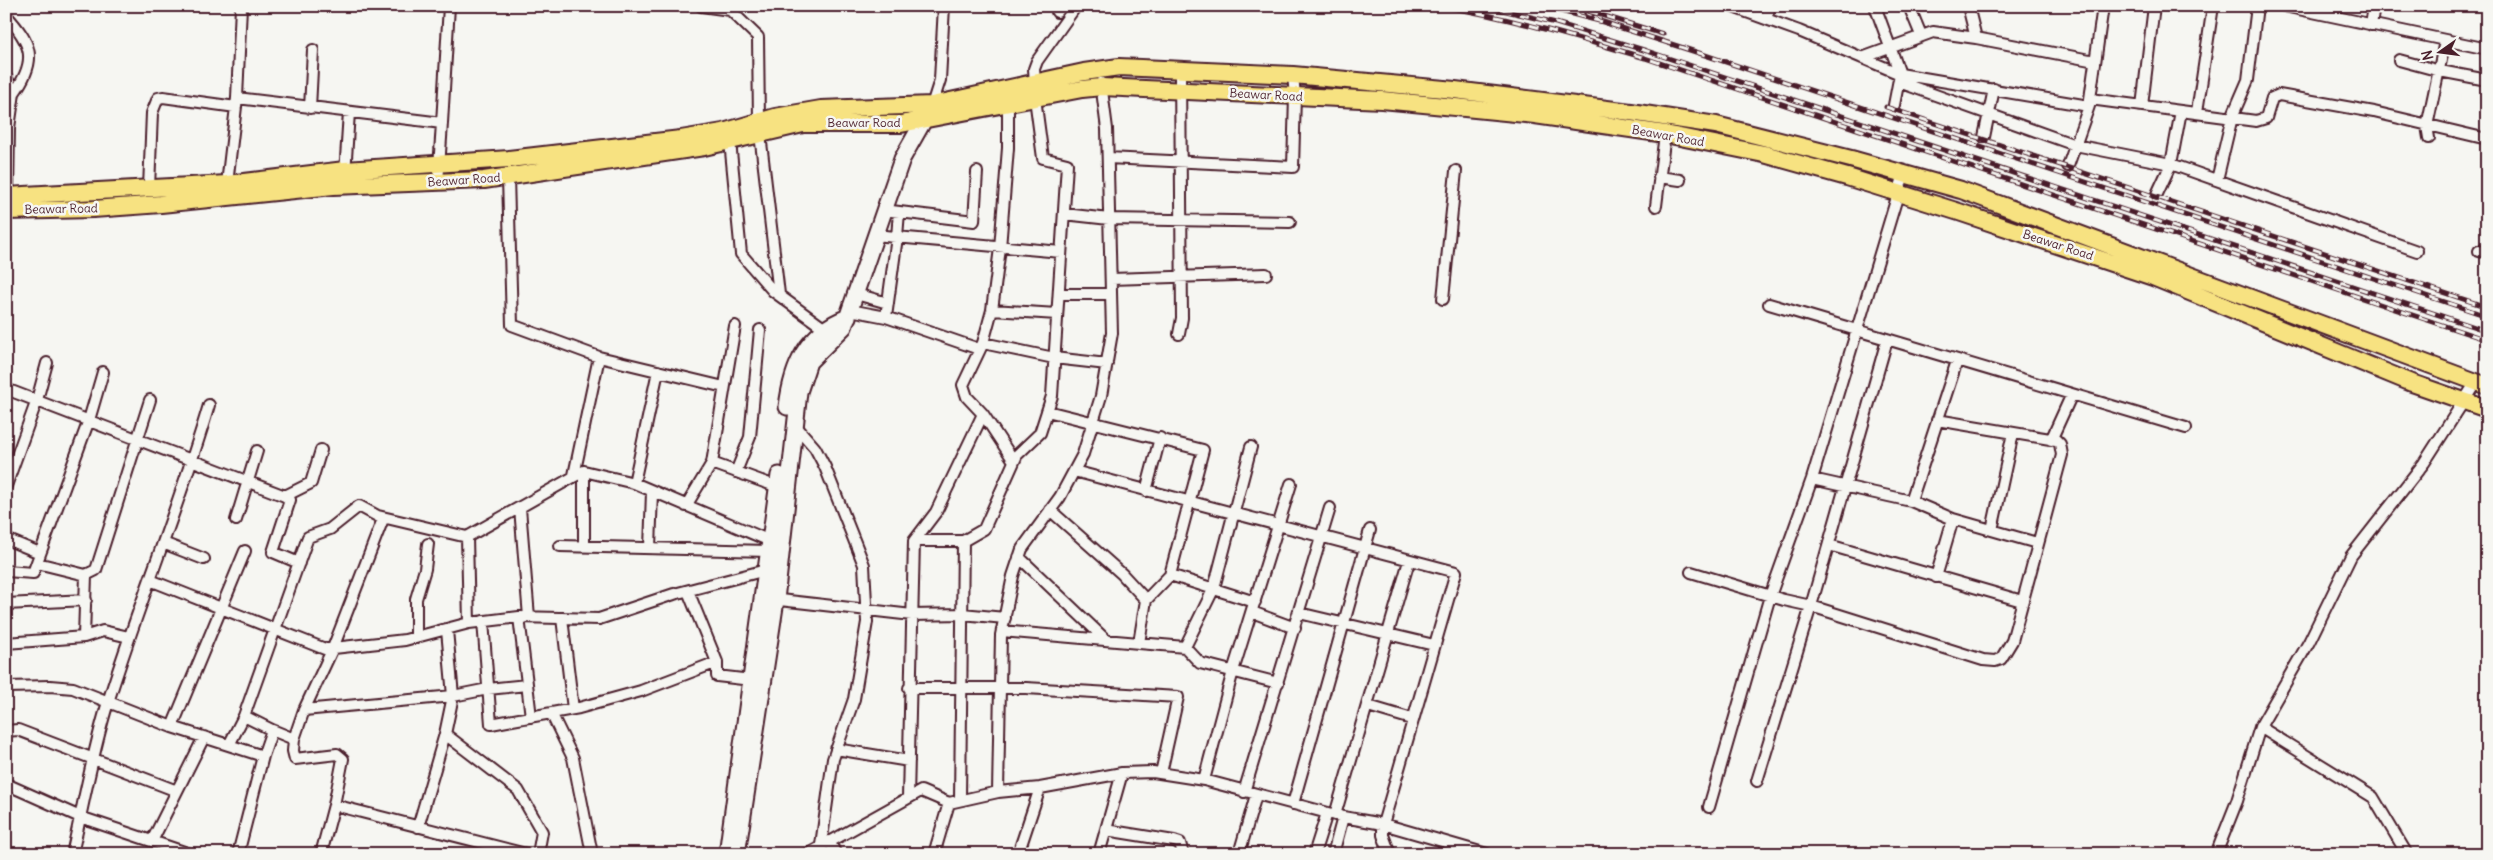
<svg xmlns="http://www.w3.org/2000/svg" width="2493" height="860" viewBox="0 0 2493 860" font-family="Delius,sans-serif">
	<rect width="100%" height="100%" fill="#f6f6f2"/>
	<filter id="ink" filterUnits="userSpaceOnUse"><feTurbulence type="fractalNoise" baseFrequency=".02" numOctaves="2"/><feDisplacementMap in="SourceGraphic" scale="10" xChannelSelector="R" yChannelSelector="G"/><feConvolveMatrix kernelMatrix="1 2 1 2 8 2 1 2 1" color-interpolation-filters="sRGB"/></filter>
	<g filter="url(#ink)">
		<g fill="none" stroke-linecap="round" stroke-linejoin="round">
			<g stroke="#4a1f2b" stroke-width="14">
				<path id="street" d="M701 6 730 10 758 37 759 121
					M1730 6 1799 31 1900 74 2089 106
					M1875 6 1900 74 1894 105
					M1909 6 1921 35
					M1968 6 1976 38 2095 61
					M2284 6 2483 48 2487 47
					M2485 6 2487 7
					M1590 11V6
					M1057 12 1062 6
					M6 15C32 44 38 60 14 93
					M1766 19 1770 6
					M2371 25 2374 6
					M1862 58 1933 32 1976 38
					M2399 60 2440 71 2487 80
					M6 77 14 93 9 128 8 196
					M1899 82 2075 145 2171 164 2417 251
					M1035 83 1034 69 1037 61 1076 6
					M237 98 442 123 438 183
					M2090 99 2256 121 2266 118 2272 98 2279 95 2374 112 2487 139
					M1008 102V148L1000 248 992 310 983 343 963 385 967 397 983 414 1014 461
					M932 105 940 80 944 6
					M2142 106 2154 6
					M310 108 313 50
					M2197 112 2213 6
					M442 123 449 6
					M760 134 779 294
					M1984 137 1994 89
					M2429 138 2427 126 2445 41
					M730 141 741 254 773 291 825 329
					M1108 158 1293 167 1295 96 1293 75
					M2068 166 2089 106 2103 6
					M345 174 349 112
					M508 177 512 325 599 357 724 387
					M1659 177 1680 180
					M2217 180 2232 117 2248 80 2257 6
					M227 184 237 98 241 6
					M149 188 152 113 158 98 163 97 236 107
					M2157 194 2171 164 2181 111
					M1656 206 1665 134
					M883 210 974 221 977 172
					M1064 214 1109 219 1290 222
					M874 235 1061 252
					M2479 251 2487 253
					M1111 279 1266 274
					M856 294 888 303
					M1059 294H1111
					M1443 299 1456 171
					M1769 304 2186 428
					M850 310 886 317 979 349
					M992 310 1057 314
					M886 317 897 237 899 212
					M1179 334 1182 318 1180 71
					M983 343 1054 358 1107 364
					M6 389 285 496 311 483 321 450
					M1047 411 1203 450 1170 575 1146 600 1139 643
					M795 425 815 448 825 467 864 565 867 622 854 699 833 759 821 845
					M2051 440 2072 394
					M712 463 778 487
					M584 471V546
					M1074 471 1456 572 1383 824V835L1390 854
					M736 472 750 437 760 330
					M574 475 599 357
					M1812 479 1911 501 1953 519 2037 543
					M634 483 658 371
					M6 486 37 400 47 363
					M1146 491 1160 438
					M285 496 290 500 273 552 299 563
					M1911 501 1957 361
					M686 506 712 463 735 326
					M520 508 529 617
					M1050 510 1122 574 1146 600
					M378 516 467 537 584 471 634 483 770 541
					M236 520 257 451
					M1992 530 2013 433
					M467 537 469 623
					M6 539 40 553
					M914 541H963L984 529 1017 455 1040 433 1052 396 1067 164 1043 158 1035 98
					M163 543 204 559
					M1829 545 2022 601
					M560 546 769 551
					M650 548 652 492
					M1019 557 1106 640
					M37 563 86 575
					M6 571 33 573 89 420 103 372
					M1691 572 1784 600 1811 606 1983 660 1995 661 2001 659 2012 641 2062 455 2060 444 2056 440 1937 420
					M1170 575 1255 602
					M1936 577 1953 519
					M150 580 325 649 405 640 469 623 519 617 599 619 674 594 766 570
					M771 599 912 615 962 614 1005 618
					M6 604 86 600
					M1252 612 1295 628
					M1299 613 1434 645
					M519 617 531 717
					M562 618 573 709
					M483 621 491 724 579 708 641 691 717 662 688 591
					M1002 631 1185 647 1200 663 1278 683
					M84 637 86 575 96 570 150 400
					M416 638V599L425 569 428 544
					M6 643 84 637 103 631 129 637
					M1185 647 1214 588 1251 447
					M717 662V676L751 680
					M6 687 50 686 73 688 172 727 263 756
					M909 688H1026L1178 697 1161 773
					M1368 706 1412 719
					M304 710 453 696 488 689 527 685
					M551 713 573 758 592 854
					M172 727 245 551
					M2260 727 2373 797 2407 854
					M272 730 294 739
					M6 731 18 730 177 791
					M445 734 518 790 542 832 538 854
					M229 745 244 716
					M836 749 909 761
					M1204 780 1233 671 1291 484
					M1757 781 1811 606 1887 340
					M6 784 80 817 190 854
					M998 792 1001 635 1013 576 1022 549 1060 497 1083 454 1101 396 1112 333 1107 129 1101 83
					M1244 792 1330 508
					M908 798 914 541 936 512 983 414
					M960 799 963 541
					M1293 804 1370 530
					M334 805 526 854
					M1709 807 1770 596 1812 479 1904 174
					M1335 815 1409 561
					M418 827 445 734 453 696 447 630
					M1106 830 1174 841 1180 843 1183 854
					M152 841 204 737
					M829 841 836 854
					M6 853 9 854
					M72 854C84 802 93 749 109 699 140 600 180 504 209 405
					M238 854 263 756 272 730 244 716 308 537 330 529 359 506 383 519 333 648 304 710 294 739 293 751 295 759 337 754 343 759 334 805 321 854
					M808 854 921 791 949 803 998 792 1040 788 1122 773 1153 772 1204 780 1343 817 1383 824 1487 854
					M934 854 949 803
					M1018 854 1040 788
					M1099 854 1122 773
					M1239 854 1256 795
					M1314 854 1327 813
					M1333 854 1343 817
					M2216 854 2237 801 2260 727 2309 642 2351 556 2424 463 2476 382"/>
			</g>
			<g stroke="#4a1f2b" stroke-width="19">
				<path id="secondary" d="M787 407C792 366 806 333 848 317
					M727 854 779 475
					M737 854 776 600 799 392 809 362 844 327 902 159 928 113"/>
			</g>
			<g stroke="#4a1f2b" stroke-width="20">
				<path id="primary" d="M6 196 227 184 345 170 509 159 681 139 723 132 775 117 821 109 932 105 1084 72 1119 67 1293 75 1455 90 1631 112 1716 125 1851 159 1961 190 2487 386
					M6 211 93 209 161 204 333 186 484 180 704 147 803 124H901L1082 89 1102 87 1382 100 1455 107 1535 115 1665 134 1764 154 1847 177 1959 212 2153 277 2412 383 2487 409"/>
			</g>
			<use href="#street" stroke="#f6f6f2" stroke-width="10"/>
			<use href="#secondary" stroke="#f6f6f2" stroke-width="15"/>
			<use href="#primary" stroke="#f7e281" stroke-width="16"/>
			<g stroke="#4a1f2b" stroke-width="5">
				<path id="rail" d="M1442 6C1511 18 1578 38 1645 58L2487 340
					M1485 6 1556 23 1647 51 2487 331
					M1541 6 1603 22 1699 53 2487 316
					M1572 6 1663 34
					M1886 107 2487 307"/>
			</g>
			<use href="#rail" stroke="#f6f6f2" stroke-width="3" stroke-dasharray="9" stroke-linecap="butt"/>
		</g>
	</g>
	<g text-anchor="middle" stroke-width="5" stroke-linejoin="round" paint-order="stroke">
		<g font-size="12" fill="#4a1f2b" stroke="#f6f6f2">
			<text transform="translate(1266 95) rotate(3)" y="4">Beawar Road</text>
			<text x="864" y="127">Beawar Road</text>
			<text transform="translate(1668 136) rotate(10)" y="4">Beawar Road</text>
			<text transform="translate(464 180) rotate(-4)" y="4">Beawar Road</text>
			<text transform="translate(61 209) rotate(-1)" y="4">Beawar Road</text>
			<text transform="translate(2058 245) rotate(18)" y="4">Beawar Road</text>
		</g>
	</g>
	<rect width="2493" height="860" fill="none" stroke="#f6f6f2" stroke-width="25"/>
	<rect x="12" y="12" width="2468" height="835" fill="none" stroke="#4a1f2b" stroke-width="2" filter="url(#ink)"/>
	<g transform="translate(2440 52) rotate(256)" stroke="#f6f6f2" stroke-width="4" paint-order="stroke">
	<path d="M0-4L9 19L0 12L-9 19Z" fill="#4a1f2b"/>
	<text y="-8" font-size="14" font-weight="bold" text-anchor="middle" fill="#4a1f2b">N</text>
	</g>
</svg>
